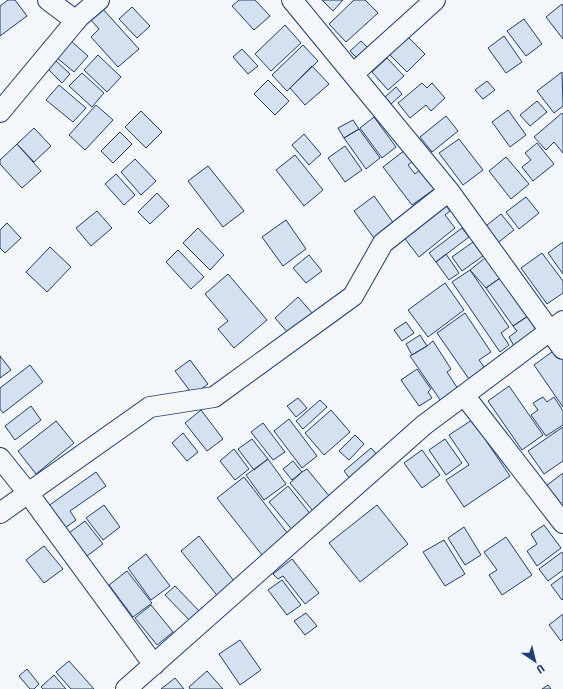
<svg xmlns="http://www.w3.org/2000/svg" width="563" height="689" viewBox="0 0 563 689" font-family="'Fira Sans Condensed',sans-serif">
	<rect width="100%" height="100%" fill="#f4f7fb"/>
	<path fill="#d5e0f0" stroke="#1d3f73" d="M8 0H15L27 16 0 36V6Z
		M239 0H255L270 16 254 30 232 6Z
		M322 0H343L333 11Z
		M354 0H365L378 13 346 42 329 24Z
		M562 4 563 6V39L546 17Z
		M101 7 139 49 118 67 91 37 99 29 89 18Z
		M132 7 150 26 137 38 119 19Z
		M524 19 542 44 526 56 507 31Z
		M285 25 301 43 271 71 255 54Z
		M504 36 522 62 506 73 488 48Z
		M408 37 425 54 407 72 390 55Z
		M71 41 88 56 74 72 56 57Z
		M361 41 368 48 357 58 350 51Z
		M303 45 318 61 287 91 272 75Z
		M242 49 258 66 248 74 233 57Z
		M98 55 121 77 107 92 84 70Z
		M387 58 404 76 388 90 372 72Z
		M54 59 70 74 62 83 46 67Z
		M312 66 329 84 305 105 290 88Z
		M562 72 563 106 554 113 537 91Z
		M82 73 104 93 92 107 69 86Z
		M268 80 289 101 275 115 254 94Z
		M487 81 495 90 483 99 475 90Z
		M422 83 427 88 432 83 445 98 431 111 426 105 410 118 398 103Z
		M59 85 86 108 73 122 46 100Z
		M396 87 402 94 391 104 385 97Z
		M537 101 547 112 530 126 520 115Z
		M96 105 113 120 85 150 69 135Z
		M508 110 526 135 510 147 492 122Z
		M141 111 162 132 146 148 125 127Z
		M562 113 563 114V153L554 142 546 150 534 137Z
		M446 116 458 131 432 152 420 137Z
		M374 117 396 147 382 158 360 128Z
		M353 120 359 129 344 138 338 128Z
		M34 128 51 146 34 162 17 144Z
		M359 129 380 158 366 169 344 138Z
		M120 132 132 144 113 163 101 151Z
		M304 134 321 154 309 165 292 145Z
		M459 139 483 170 463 185 439 153Z
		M537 143 554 164 533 181 522 167 531 160 525 153Z
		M17 144 41 171 22 188 0 164V160Z
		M345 146 362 170 345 182 328 158Z
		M405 150 413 161 408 165 415 174 421 169 436 188 412 205 383 167Z
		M295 155 323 190 304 206 276 170Z
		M506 157 529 184 511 199 489 171Z
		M135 159 156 181 141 195 121 172Z
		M208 166 244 211 223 227 188 181Z
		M116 174 135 195 124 205 105 184Z
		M157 193 169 206 150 224 138 212Z
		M374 196 397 228 377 242 354 211Z
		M526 197 539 213 519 229 506 212Z
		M444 203 450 211 445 215 455 228 419 257 402 235Z
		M97 211 112 228 91 246 76 228Z
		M501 214 514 230 495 245 482 229Z
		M286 220 306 249 283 266 262 237Z
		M7 223 21 238 5 253 0 248V230Z
		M198 228 224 255 210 270 183 243Z
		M462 228 469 237 436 262 429 253Z
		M473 242 483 256 462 271 452 257Z
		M563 242V274L548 253Z
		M50 247 71 267 47 292 26 272Z
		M178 250 204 277 191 289 166 262Z
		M542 253 563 281V293L547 304 521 268Z
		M446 254 459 273 449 280 436 262Z
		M309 255 322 271 306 283 293 268Z
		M485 258 500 278 486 288 470 270Z
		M470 270 509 327 501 333 509 345 500 352 452 282Z
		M228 274 267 320 234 348 218 329 228 321 205 294Z
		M500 278 528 316 513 326 486 288Z
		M445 283 464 310 428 337 408 310Z
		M298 297 313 314 290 335 275 318Z
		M465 313 491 352 479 360 487 371 471 382 437 333Z
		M528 316 537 332 514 346 509 337 517 331 513 326Z
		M406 322 414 333 402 341 394 330Z
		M420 335 427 346 412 355 406 344Z
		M433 341 451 369 447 372 460 392 443 404 410 356 427 346Z
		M556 349 563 358V407L534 365Z
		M0 356 11 370 0 378Z
		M190 360 208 384 193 395 175 371Z
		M30 365 43 382 3 413 0 409V388Z
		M417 369 431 389 428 392 432 398 419 406 401 380Z
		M509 386 543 435 522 450 488 401Z
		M543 397 547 402 554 397 563 411V425L546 436 531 415 538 410 533 403Z
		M298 398 307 408 296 417 287 406Z
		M320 400 327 407 303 429 296 421Z
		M31 406 41 420 15 440 5 426Z
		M201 410 223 439 207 451 185 423Z
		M331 410 350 432 324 455 305 433Z
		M289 419 317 456 302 468 274 431Z
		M472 420 510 476 464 507 446 480 469 465 449 435Z
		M56 421 74 443 36 474 18 451Z
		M263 423 285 452 273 460 251 432Z
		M563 427V461L544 474 528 451Z
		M183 433 198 452 187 461 172 443Z
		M355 435 364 444 349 460 339 451Z
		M252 439 268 459 254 470 238 449Z
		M445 439 462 463 446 475 429 450Z
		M371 448 379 457 351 480 344 471Z
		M234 449 249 469 235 480 220 461Z
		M422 450 440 475 422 488 404 463Z
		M268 459 286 484 264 500 246 475Z
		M293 461 302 472 292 480 283 469Z
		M307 469 330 497 313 511 290 483 302 472Z
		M96 472 106 486 70 511 76 520 61 531 44 509Z
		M563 473V508L546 486Z
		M244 477 288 534 262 555 217 498Z
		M288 486 312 516 294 532 269 502Z
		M104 505 120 527 103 540 86 518Z
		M377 505 408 544 360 582 329 543Z
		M85 521 103 544 87 556 69 533Z
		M544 525 561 548 537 566 527 551 537 544 531 534Z
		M464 527 481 555 465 565 448 538Z
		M199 536 237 585 220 599 181 551Z
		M506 537 532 575 502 595 489 575 497 570 484 552Z
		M444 540 465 574 445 586 423 552Z
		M44 546 63 569 44 583 26 560Z
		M562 552 563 554V570L548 581 539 569Z
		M146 554 170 586 151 600 128 568Z
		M292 559 319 593 305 604 283 576 278 579 273 574Z
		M127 571 152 603 133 617 109 585Z
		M563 576V599L562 600 551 585Z
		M282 580 301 605 287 615 268 590Z
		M175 586 203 615 193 624 165 595Z
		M151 605 173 632 157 645 135 618Z
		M306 613 317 626 305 635 294 621Z
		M563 614V639L561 641 549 625Z
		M240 640 261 670 240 685 219 654Z
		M69 661 94 689H71L56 672Z
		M27 669 39 684 34 689H30L19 676Z
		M207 671 223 689H190L189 687Z
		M54 675 66 689H43L41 687Z
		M175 678 184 689H161Z
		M548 685 551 689H542Z"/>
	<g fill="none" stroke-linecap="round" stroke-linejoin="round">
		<g stroke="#1d3f73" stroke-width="22">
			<path id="minor" d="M48 0 76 21
				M292 0 449 191 563 349
				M353 74 435 0
				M0 112 79 17 99 0
				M464 395 563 523
				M0 458 28 493 154 665
				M0 513 150 407 214 397 353 296 383 243 449 191
				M126 689 424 425 563 321"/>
		</g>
		<use href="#minor" stroke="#f4f7fb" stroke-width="20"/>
	</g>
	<g transform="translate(535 661) rotate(145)" stroke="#f4f7fb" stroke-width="3" paint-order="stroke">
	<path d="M0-3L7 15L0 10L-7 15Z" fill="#1d3f73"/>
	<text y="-6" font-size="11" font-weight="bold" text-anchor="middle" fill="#1d3f73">U</text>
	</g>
</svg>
